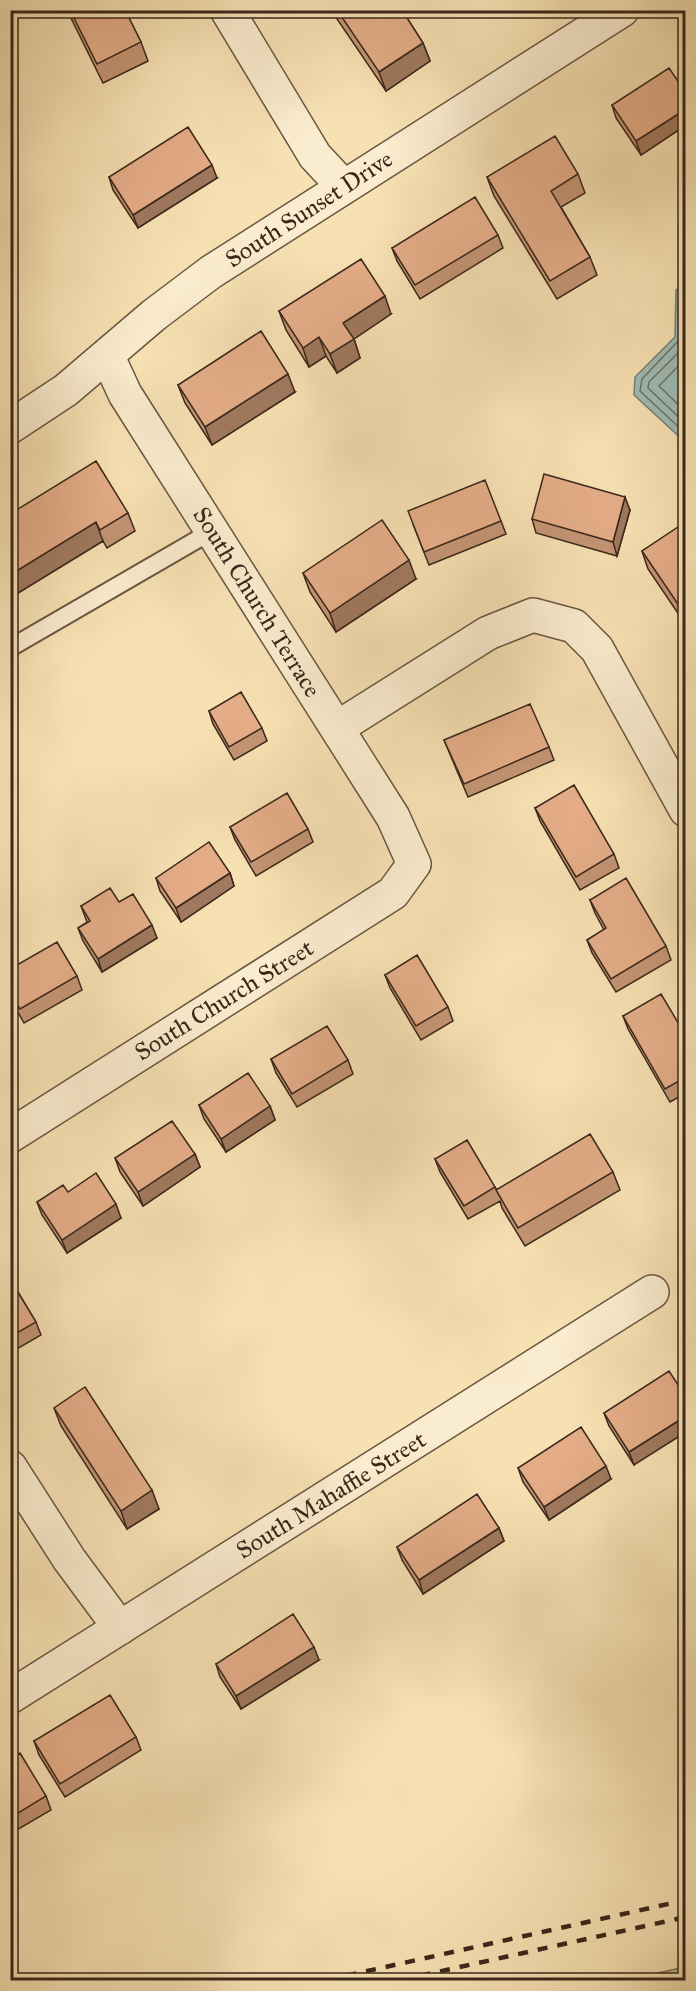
<svg xmlns="http://www.w3.org/2000/svg" width="696" height="1991" viewBox="0 0 696 1991" font-family="'IM FELL Great Primer',serif">
	<rect width="100%" height="100%" fill="#f7e1b3"/>
	<filter id="stains"><feTurbulence type="fractalNoise" baseFrequency=".00333" numOctaves="4"/><feColorMatrix values="0 0 0 0 .2 0 0 0 0 .09 0 0 0 0 .02 0 0 0 .5 -.17"/></filter>
	<radialGradient id="worn" r=".72"><stop offset=".6" stop-color="#630" stop-opacity="0"/><stop offset="1" stop-color="#630" stop-opacity=".3"/></radialGradient>
	<path fill="#bac38e" stroke="#7a7554" stroke-width="1.5" d="M685 1967V1980H627Z"/>
	<path fill="#9fbcb4" stroke="#778077" stroke-width="1.5" d="M685 282V442L634 395 635 377 675 337 676 290Z"/>
	<g fill="none" stroke-linecap="round" stroke-linejoin="round">
		<path stroke="#6c7268" stroke-width="1.5" d="M686 290 682 294 680 339 642 379 640 391 686 434
			M686 345 649 382 648 388 686 424
			M686 358 659 386 686 412"/>
		<g stroke="#695641" stroke-width="20">
			<path id="service" d="M10 648 212 531"/>
		</g>
		<g stroke="#695641" stroke-width="36">
			<path id="minor" d="M227 10 315 156 343 186
				M10 427 66 390 154 315 211 272 622 10
				M337 728 488 633 533 615 574 626 597 649 686 810
				M10 1136 393 893 414 864 393 817 125 394 107 355
				M10 1467 69 1559 120 1628
				M10 1697 652 1292"/>
		</g>
		<use href="#service" stroke="#faecce" stroke-width="16"/>
		<use href="#minor" stroke="#faecce" stroke-width="33"/>
		<path stroke="#3a271b" stroke-width="4.5" stroke-dasharray="10 10" stroke-linecap="butt" d="M327 1980 686 1900
			M401 1980 686 1917"/>
	</g>
	<path fill="#c49575" stroke="#3a271b" stroke-width="1.5" d="M67 10H125L141 42 148 61 103 83Z
		M333 10H402L423 43 430 61 386 91 335 16Z
		M686 93V125L641 155 616 118 612 105Z
		M578 174 585 193 561 207 590 257 597 275 557 299 494 196 487 177Z
		M109 177 217 178 138 228 113 190Z
		M498 235 503 248 420 299 397 261 392 248Z
		M279 311 391 314 354 339 360 358 337 373 326 356 309 367 286 330Z
		M178 385 295 392 212 445 185 403Z
		M630 510 617 556 536 533 532 519Z
		M128 513 135 531 107 548 103 541 10 598V514Z
		M501 521 506 534 429 565 413 524Z
		M686 526V625L648 569 642 551Z
		M303 573 416 579 336 632 310 592Z
		M209 711 262 728 267 741 234 760 213 724Z
		M444 740 549 747 554 760 468 797Z
		M535 808 614 854 619 868 580 890 540 821Z
		M230 827 308 829 313 842 256 876 235 840Z
		M230 873 234 886 181 922 160 891 156 878Z
		M590 900 666 946 671 960 616 992 592 953 587 940 604 930 595 913Z
		M119 902 157 938 102 972 83 941 78 928 87 922 81 906Z
		M10 969 77 976 82 990 24 1023 10 998Z
		M385 975 448 1007 453 1021 421 1040 390 988Z
		M623 1016 686 1036V1093L670 1102 628 1029Z
		M271 1059 348 1060 353 1074 297 1107 276 1073Z
		M199 1105 270 1106 275 1120 226 1152 204 1119Z
		M195 1154 200 1167 143 1206 120 1172 115 1158Z
		M435 1159 495 1187 496 1189 613 1172 620 1190 525 1246 502 1208 500 1201 468 1219 440 1172Z
		M68 1192 121 1218 67 1253 42 1215 37 1202Z
		M10 1279 36 1322 41 1335 10 1353Z
		M686 1397 634 1465 609 1426 604 1413Z
		M54 1408 159 1509 127 1529 61 1426Z
		M518 1468 611 1479 549 1520 523 1482Z
		M499 1528 504 1541 423 1594 402 1560 397 1547Z
		M319 1660 241 1709 220 1677 216 1664Z
		M136 1737 141 1750 65 1797 39 1755 34 1741Z
		M10 1759 46 1796 51 1810 10 1834Z"/>
	<path fill="#a0795f" stroke="#3a271b" stroke-width="1.5" d="M423 43 430 61 386 91 379 72Z
		M686 109V125L641 155 636 141Z
		M212 165 217 178 138 228 133 215Z
		M385 296 391 314 354 339 360 358 337 373 330 354 343 323Z
		M319 337 326 356 309 367 303 348Z
		M288 374 295 392 212 445 205 427Z
		M625 497 630 510 617 556 613 542Z
		M96 522 103 541 10 598V575Z
		M409 560 416 579 336 632 330 613Z
		M230 873 234 886 181 922 176 908Z
		M152 925 157 938 102 972 98 959Z
		M270 1106 275 1120 226 1152 221 1139Z
		M195 1154 200 1167 143 1206 138 1192Z
		M116 1204 121 1218 67 1253 62 1240Z
		M686 1416V1432L634 1465 629 1452Z
		M606 1466 611 1479 549 1520 544 1507Z
		M152 1490 159 1509 127 1529 121 1511Z
		M499 1528 504 1541 423 1594 419 1580Z
		M314 1647 319 1660 241 1709 236 1696Z"/>
	<path fill="#e4ad88" stroke="#3a271b" stroke-width="1.5" d="M70 10H125L141 42 97 64Z
		M337 10H402L423 43 379 72Z
		M669 68 686 93V109L636 141 612 105Z
		M188 127 212 165 133 215 109 177Z
		M555 136 578 174 551 191 590 257 550 281 487 177Z
		M475 197 498 235 415 285 392 248Z
		M361 259 385 296 343 323 354 339 330 354 319 337 303 348 279 311Z
		M261 331 288 374 205 427 178 385Z
		M96 461 128 513 100 530 96 522 10 575V514Z
		M544 474 625 497 613 542 532 519Z
		M485 480 501 521 424 552 408 511Z
		M382 520 409 560 330 613 303 573Z
		M684 523 686 526V616L642 551Z
		M241 692 262 728 229 747 209 711Z
		M530 704 549 747 464 784 444 740Z
		M574 785 614 854 576 877 535 808Z
		M287 793 308 829 251 862 230 827Z
		M209 842 230 873 176 908 156 878Z
		M626 878 666 946 611 979 587 940 606 928 590 900Z
		M110 888 119 902 133 894 152 925 98 959 78 928 90 921 81 906Z
		M57 942 77 976 20 1009 10 993V969Z
		M417 955 448 1007 416 1026 385 975Z
		M661 994 686 1036V1077L665 1089 623 1016Z
		M327 1026 348 1060 292 1094 271 1059Z
		M248 1073 270 1106 221 1139 199 1105Z
		M172 1121 195 1154 138 1192 115 1158Z
		M590 1134 613 1172 518 1228 496 1190Z
		M467 1140 495 1187 464 1206 435 1159Z
		M96 1173 116 1204 62 1240 37 1202 63 1185 68 1192Z
		M10 1279 36 1322 10 1337Z
		M669 1371 686 1397V1416L629 1452 604 1413Z
		M85 1387 152 1490 121 1511 54 1408Z
		M581 1427 606 1466 544 1507 518 1468Z
		M477 1494 499 1528 419 1580 397 1547Z
		M293 1614 314 1647 236 1696 216 1664Z
		M110 1695 136 1737 60 1784 34 1741Z
		M20 1753 46 1796 10 1818V1759Z"/>
	<g text-anchor="middle" stroke-width="4.5" stroke-linejoin="round" paint-order="stroke">
		<g font-size="24" fill="#3a271b" stroke="#faecce">
			<text transform="translate(309 209) rotate(-33)" y="8">South Sunset Drive</text>
			<text transform="translate(257 602) rotate(58)" y="8">South Church Terrace</text>
			<text transform="translate(224 1000) rotate(-32)" y="8">South Church Street</text>
			<text transform="translate(331 1495) rotate(-32)" y="8">South Mahaffie Street</text>
		</g>
	</g>
	<rect width="696" height="1991" fill="none" stroke="#f7e1b3" stroke-width="36"/>
	<rect x="12" y="12" width="672" height="1967" fill="none" stroke="#3a271b" stroke-width="3"/>
	<rect x="18" y="18" width="660" height="1955" fill="none" stroke="#3a271b" stroke-width="1.5"/>
	<rect width="100%" height="100%" filter="url(#stains)"/>
	<rect width="100%" height="100%" fill="url(#worn)"/>
</svg>
